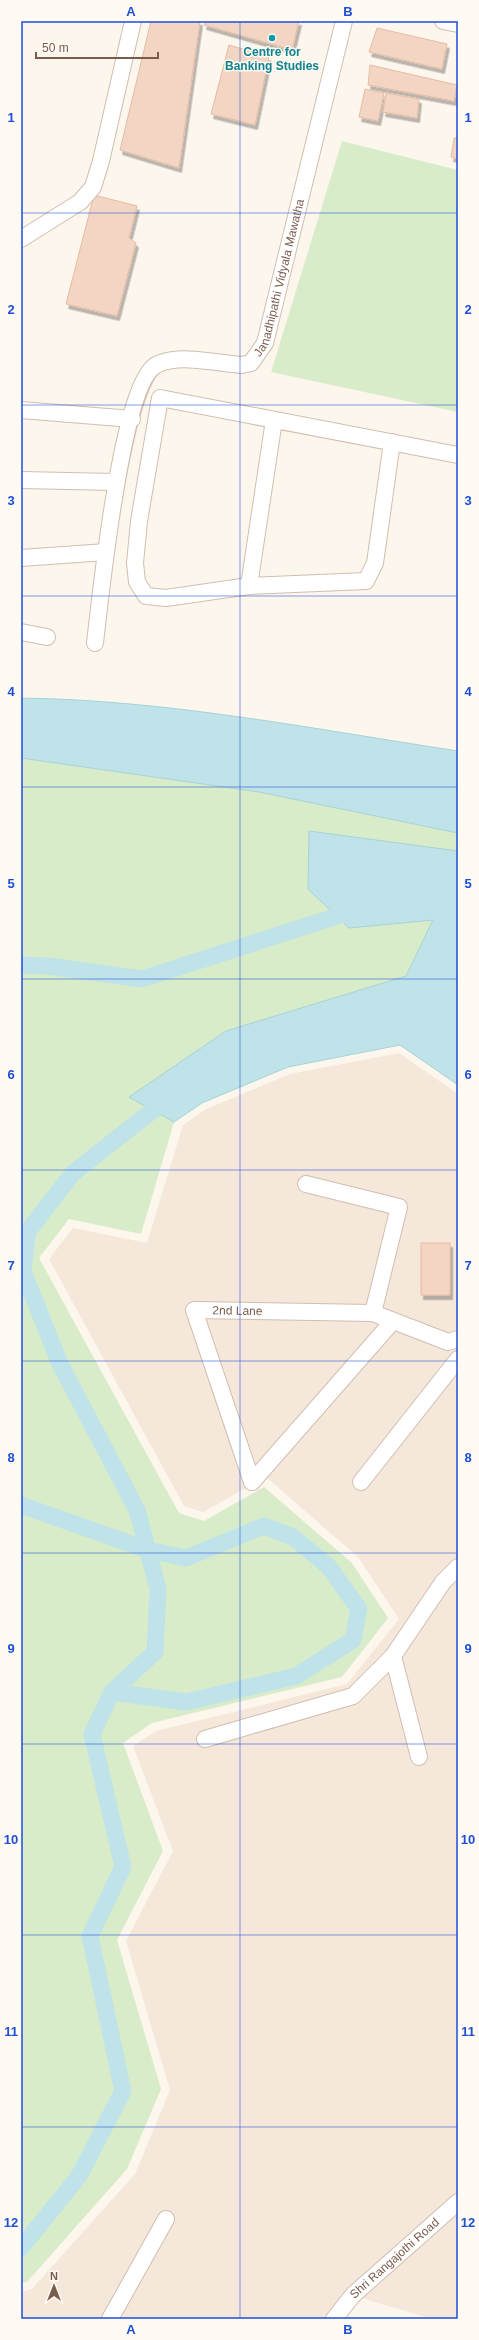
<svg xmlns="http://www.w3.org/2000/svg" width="479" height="2340" viewBox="0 0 479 2340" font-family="Helvetica,sans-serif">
	<defs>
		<filter id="shadow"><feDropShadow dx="2.5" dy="4.5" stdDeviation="0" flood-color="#0004"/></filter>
	</defs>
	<rect width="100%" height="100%" fill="#fdf6ec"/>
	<path fill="#f5e8da" d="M399 1053 458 1094V2319H432L358 2297 340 2319H21V2292L32 2289 135 2174 170 2090 126 1941 173 1851 133 1746 156 1731 347 1684 399 1619 358 1557 266 1477 203 1512 184 1506 49 1259 73 1228 147 1243 183 1125 206 1109 290 1074Z"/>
	<path fill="#d8ecc9" d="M342 141 458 170V412L271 372Z
		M21 758 259 792 458 833V852L310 831 434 920 406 977 226 1031 130 1097 174 1122 141 1234 69 1219 39 1258 179 1513 204 1521 264 1487 352 1563 388 1618 342 1677 152 1723 123 1743 163 1851 117 1940 161 2089 127 2169 27 2282 21 2283Z"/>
	<path fill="#bfe3e8" stroke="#a5d3da" d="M21 698C168 700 313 729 458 751V833L259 792 21 758Z
		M309 831 458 851V1085L400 1045 288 1067 202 1103 174 1122 129 1097 226 1031 406 976 433 920 349 928 308 889Z"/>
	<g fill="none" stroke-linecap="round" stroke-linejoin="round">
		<path stroke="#bfe3e8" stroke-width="17" d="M21 965 48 966 142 979 359 909
			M21 1505 148 1550 186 1558 264 1526 293 1537 329 1567 359 1609 353 1640 296 1676 186 1702 112 1692
			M21 2248 79 2176 123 2091 90 1936 123 1867 92 1734 112 1692 155 1652 158 1589 137 1510 60 1364 23 1271 28 1231 73 1173 171 1096"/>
	</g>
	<path fill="#f3d5c3" stroke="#e6bba3" filter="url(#shadow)" d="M151 21H200L179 168 120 150Z
		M205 21H299L292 50 204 25Z
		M377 28 447 44 442 69 369 52Z
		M229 45 269 57 255 125 211 114Z
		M370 65 457 85 454 101 368 85Z
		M365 89 384 93 378 121 359 117Z
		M386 93 419 99 417 118 383 112Z
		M454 138H458V159L451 157Z
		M94 195 137 206 129 238 136 243 117 316 66 304Z
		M421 1243H450V1295H421Z"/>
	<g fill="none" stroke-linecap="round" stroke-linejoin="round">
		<g stroke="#d1beb0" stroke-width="18">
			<g id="minor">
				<path d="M443 21 458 24"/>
				<path d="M21 239 80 202 93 187 101 161 133 21"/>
				<path d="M21 410 132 419"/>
				<path d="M274 420 249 586 366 581 375 563 392 442"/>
				<path d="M21 480 115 482"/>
				<path d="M21 558 106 552"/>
				<path d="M249 586 166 598 146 596 137 582 135 563 139 521 160 398 458 455"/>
				<path d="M21 632 47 637"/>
				<path id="s1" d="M95 643C100 601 122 378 158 364 182 354 216 363 242 365L251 363 265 343 344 21"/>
				<path d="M306 1184 399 1207 373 1313"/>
				<path id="s2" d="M252 1482 194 1310 373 1313 448 1342 458 1339"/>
				<path d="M252 1482 393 1321"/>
				<path d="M361 1482 458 1359"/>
				<path d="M393 1656 419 1757"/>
				<path d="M205 1739 353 1696 393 1656 443 1582 458 1567"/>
				<path d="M110 2319 166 2219"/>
				<path id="s3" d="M334 2319 353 2295 458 2202"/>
			</g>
		</g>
		<use href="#minor" stroke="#fff" stroke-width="16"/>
	</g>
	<path fill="none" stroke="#1d4ed8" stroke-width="1" stroke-opacity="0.55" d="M240 21V2319M21 213H458M21 405H458M21 596H458M21 787H458M21 979H458M21 1170H458M21 1361H458M21 1553H458M21 1744H458M21 1935H458M21 2127H458"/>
	<circle fill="#0f9aa8" stroke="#fffaf3" stroke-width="1.5" cx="272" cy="38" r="4"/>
	<g text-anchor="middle" stroke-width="3" stroke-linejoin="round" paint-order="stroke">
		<g font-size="12" font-weight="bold" fill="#0d838f" stroke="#fffaf3">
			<text x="272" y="56">Centre for<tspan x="272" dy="14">Banking Studies</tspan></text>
		</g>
		<g font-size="12" fill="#7a5c4d" stroke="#fffaf3">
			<text dy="4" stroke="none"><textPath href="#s1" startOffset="475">Janadhipathi Vidyala Mawatha</textPath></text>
			<text dy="4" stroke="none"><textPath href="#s2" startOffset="225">2nd Lane</textPath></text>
			<text dy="4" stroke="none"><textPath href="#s3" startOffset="86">Shri Rangajothi Road</textPath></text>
		</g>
	</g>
	<rect width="479" height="2340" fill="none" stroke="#fffaf3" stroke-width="44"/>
	<g transform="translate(54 2286)" stroke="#fffaf3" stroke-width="3" paint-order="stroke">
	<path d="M0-3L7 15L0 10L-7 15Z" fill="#7a5c4d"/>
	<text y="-6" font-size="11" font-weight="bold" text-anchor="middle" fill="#7a5c4d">N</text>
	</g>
	<path d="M36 52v6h122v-6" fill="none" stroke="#7a5c4d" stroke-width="2"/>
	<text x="42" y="52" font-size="12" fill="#7a5c4d" stroke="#fffaf3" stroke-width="3" paint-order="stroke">50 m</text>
	<rect x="22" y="22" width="435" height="2296" fill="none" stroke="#1d4ed8" stroke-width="1.5"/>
	<g font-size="13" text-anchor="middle" font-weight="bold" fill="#1d4ed8">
		<text x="131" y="16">A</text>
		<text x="348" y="16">B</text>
		<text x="11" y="122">1</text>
		<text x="468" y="122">1</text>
		<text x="11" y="314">2</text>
		<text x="468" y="314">2</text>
		<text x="11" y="505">3</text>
		<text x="468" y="505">3</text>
		<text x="11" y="696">4</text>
		<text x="468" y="696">4</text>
		<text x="11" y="888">5</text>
		<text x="468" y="888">5</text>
		<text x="11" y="1079">6</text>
		<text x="468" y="1079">6</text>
		<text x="11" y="1270">7</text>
		<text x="468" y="1270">7</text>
		<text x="11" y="1462">8</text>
		<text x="468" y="1462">8</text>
		<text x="11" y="1653">9</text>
		<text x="468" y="1653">9</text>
		<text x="11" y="1844">10</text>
		<text x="468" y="1844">10</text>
		<text x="11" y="2036">11</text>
		<text x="468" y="2036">11</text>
		<text x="11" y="2227">12</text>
		<text x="468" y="2227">12</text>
		<text x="131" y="2334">A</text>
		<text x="348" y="2334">B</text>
	</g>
</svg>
